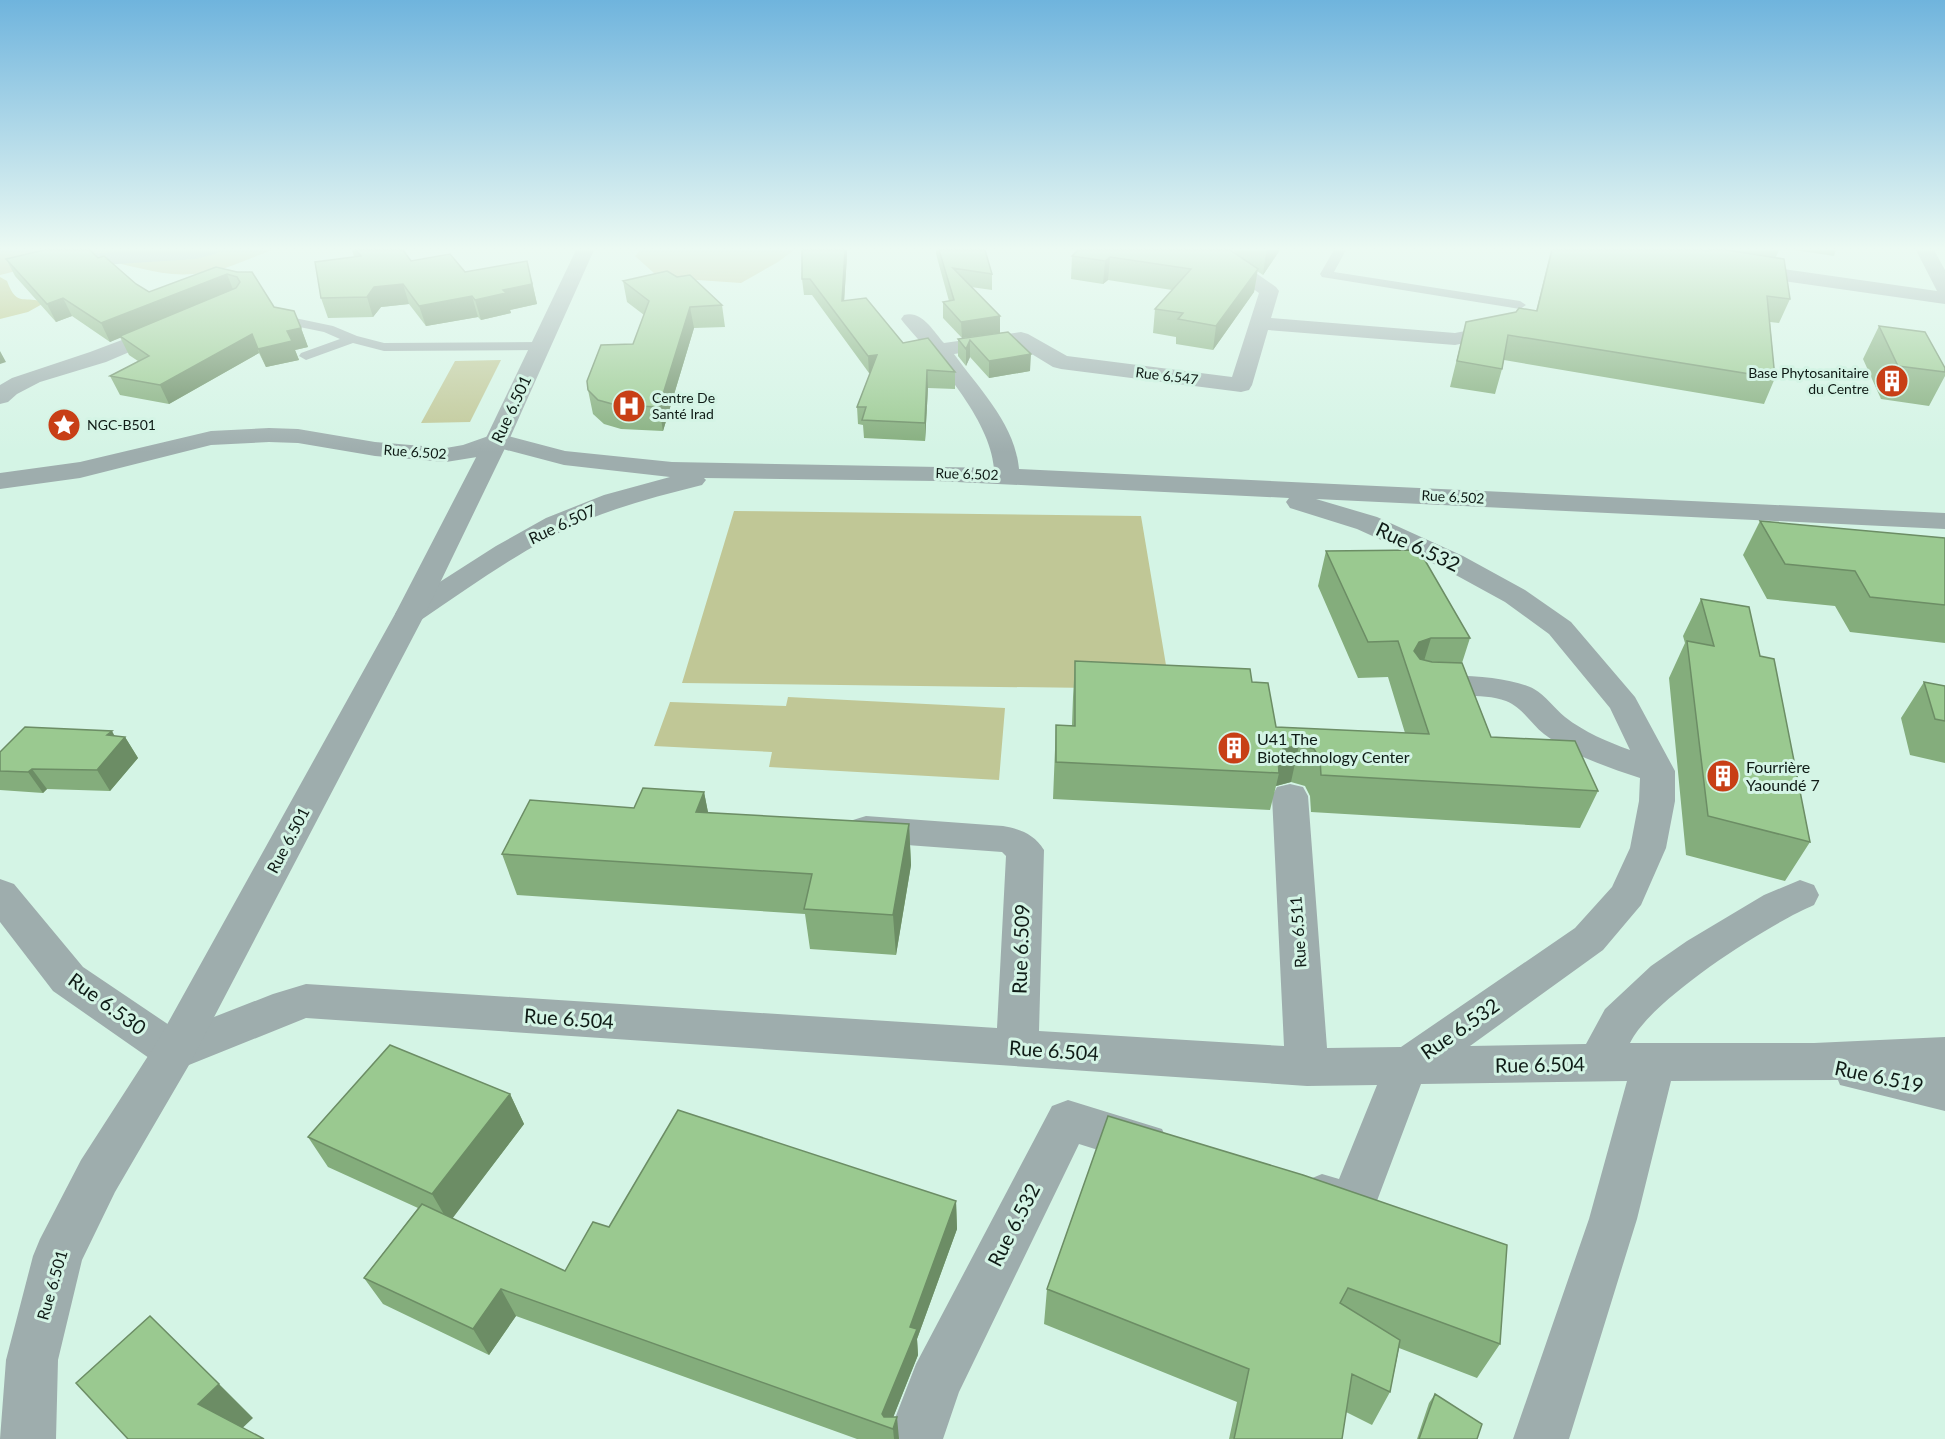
<svg xmlns="http://www.w3.org/2000/svg" width="1945" height="1439" viewBox="0 0 1945 1439" font-family="Lato,sans-serif">
	<rect width="100%" height="100%" fill="#d4f4e5"/>
	<path fill="#c0c796" d="M0 250H272C247 259 221 273 193 274 160 277 131 264 99 260 73 256 26 268 0 275Z
		M640 250H794L778 262 741 283 669 278 655 274 635 256Z
		M501 360 470 422 421 423 455 361Z
		M734 511 1141 516 1170 689 682 683Z
		M788 697 1005 708 999 780 769 767 772 752 654 746 670 702 786 706Z"/>
	<path fill="#b4bd75" d="M0 277 7 281C17 309 26 294 44 303L28 312 0 319Z"/>
	<g fill="none" stroke-linecap="round" stroke-linejoin="round">
		<path fill="#9eadad" fill-rule="evenodd" d="M1334 250H1346L1334 272 1520 301 1526 305 1520 309 1322 277 1320 274Z
			M290 317 333 326 357 336 384 343 540 342 547 346 540 350 384 351 353 343 306 360 299 356 301 353 340 339 324 332 285 324 283 321 285 318Z"/>
		<path fill="#9eadad" fill-rule="evenodd" d="M149 250H218L216 254 195 259 87 266 80 264 78 260 80 256 87 254Z
			M1209 250H1229L1243 264 1276 287 1279 291 1271 318 1455 333 1501 324 1508 326 1511 330 1508 334 1455 345 1268 330 1252 385 1249 390 1241 392 1061 369 1053 367 1017 345 954 354C980 390 1015 424 1019 469L1945 513V529L1316 499 1377 517 1463 556 1525 590 1571 622 1635 697 1675 771V801L1666 848 1641 905 1603 950 1470 1046 1586 1044 1605 1009 1651 966 1687 941 1764 895 1800 880 1814 885 1819 895 1814 905C1767 925 1651 999 1630 1043H1814L1945 1037V1111L1840 1085 1838 1080 1671 1081 1637 1219 1569 1439H1513L1589 1219 1627 1081 1421 1084 1369 1222 1352 1229 1305 1213 1298 1197 1305 1181 1322 1174 1339 1179 1377 1085 1307 1086 306 1018 174 1071 159 1065 53 991 0 922V879L14 884 83 967 178 1031 273 994 306 984 997 1028 1006 856 1002 852 866 842 853 838 848 829 853 820 866 816 1003 826C1020 829 1034 834 1044 850L1039 1031 1284 1046 1272 796 1277 787 1290 784 1303 787 1308 796 1327 1048 1401 1047 1575 928 1612 887 1630 848 1639 801 1640 778C1607 767 1573 756 1544 734 1531 724 1522 707 1506 701 1483 693 1452 697 1428 696L1417 693 1412 686 1417 679C1443 672 1510 676 1534 689 1546 696 1554 708 1565 717 1584 732 1608 742 1630 750L1610 708 1549 634 1505 602 1443 568 1357 529 1290 508 1286 502 1289 498 936 481 704 478 706 480 702 485C662 495 623 505 584 521 526 546 473 585 421 620L410 623 399 620 395 614 399 608 496 546 546 518 604 495 670 477 564 465 499 448 477 457 446 462 375 456 298 443 269 442 211 445 80 478 0 489V473L80 462 211 431 269 428 298 429 375 442 446 448 463 445 497 433 565 451 672 462 994 468C990 419 936 360 904 323L901 319 904 315C922 310 933 331 944 343L1021 332 1028 334 1067 356 1232 377 1259 293 1229 272Z
			M1916 250H1934L1945 270V304L1742 275 1735 273 1732 269 1735 265 1742 263 1937 291Z
			M167 323 174 325 177 329 174 333 106 362 40 382 17 394 8 402 0 404V385L12 378 90 352Z
			M1068 1100 1162 1129 1169 1144 1162 1159 1146 1165 1079 1144 959 1392 943 1439H887L916 1364 1052 1106Z"/>
		<path fill="#9eadad" fill-rule="evenodd" d="M576 250H594L509 440 425 614 189 1065 115 1192 82 1260 58 1360 56 1439H0L6 1360 33 1256 40 1239 81 1160 159 1039 395 614 485 440Z"/>
	</g>
	<path fill="#84ad7c" d="M352 250H403L411 261 465 272 532 281 537 304 510 310 511 313 481 320 478 317 426 326 409 304 381 307 373 317 328 318 321 298 354 257Z
		M936 250H985L992 274V290L971 287 1000 316V333L962 338 943 318V302L949 301 936 254Z
		M1233 250H1280L1263 275 1257 271 1254 292 1213 350 1176 344V337L1153 333 1155 309 1172 290 1108 280 1103 284 1071 279 1072 256 1237 255Z
		M1551 250H1779L1776 257 1790 299 1779 323 1770 322 1775 378 1764 404 1504 360 1502 369 1495 394 1450 387 1466 322 1536 311Z
		M1794 250H1836L1834 256Z
		M847 256 844 301 903 343 955 372V389L928 388 925 441 864 438 863 425 858 424 857 407 870 373H869L812 295H804L802 279Z
		M98 258 136 284 149 292 237 272 274 307 301 328 308 347 295 350 299 360 266 367 259 353 169 404 120 395 110 376 138 361 129 355 120 337 110 342 72 316 56 322 15 276 6 259Z
		M623 281 722 305 725 327 694 328 663 431 621 429 604 424 593 414 588 390 633 344 644 315 627 302Z
		M1879 326 1945 368V376L1929 406 1881 399 1863 359Z
		M1008 332 1030 371 989 378 970 357 966 366 958 356V339Z
		M1760 521 1945 538V643L1850 632 1835 606 1767 599 1743 555Z
		M1326 551 1470 638 1462 663 1491 737 1598 791 1580 828 1311 812 1310 796 1305 786 1291 782 1276 786 1270 810 1053 799 1056 725H1072L1073 697 1075 661 1252 682 1276 727 1405 733 1388 677 1358 678 1318 586Z
		M1701 599 1760 656 1810 842 1785 881 1686 855 1669 678 1685 643 1683 636Z
		M1924 682 1945 686V763L1910 755 1901 718Z
		M115 736 125 737 138 758 110 791 47 789 43 793 0 790V752Z
		M704 792 708 813 909 824 911 865 896 955 810 949 805 914 517 895 502 854 634 808Z
		M510 1094 524 1124 452 1218 565 1271 609 1227 956 1201 957 1229 917 1339 918 1355 893 1417 899 1439H857L516 1316 489 1355 383 1304 364 1278 418 1208 328 1167 308 1137Z
		M1108 1116 1500 1344 1477 1378 1399 1348 1390 1392 1372 1425 1346 1412 1342 1439H1229L1237 1402 1044 1324 1047 1289Z
		M1435 1394 1477 1439H1417L1429 1403Z"/>
	<path fill="#6c8d65" d="M845 250H847V256L843 318 842 301Z
		M1268 250H1280L1263 275 1266 252Z
		M1110 257 1108 280 1103 284 1105 261Z
		M527 261 537 304 510 310 511 313 481 320 475 300 503 290Z
		M1258 269 1254 292 1213 350 1216 326Z
		M227 274 234 292 110 342 101 323Z
		M403 284 409 304 381 307 373 317 367 297 374 287Z
		M472 296 478 317 426 326 419 306Z
		M63 298 72 316 56 322 47 304Z
		M690 307 694 328 663 431 659 407Z
		M1000 316V333L962 338 961 322Z
		M301 328 308 347 295 350 299 360 266 367 258 349 287 331Z
		M252 334 259 353 169 404 160 385Z
		M970 340V357L966 366V349Z
		M0 351 6 362 0 364Z
		M1031 354 1030 371 989 378V361Z
		M877 355 878 372 869 373 868 356Z
		M927 370 928 388 925 441V423Z
		M1431 638 1420 674 1414 651 1419 642Z
		M112 731 119 744 125 737 138 758 110 791 97 770 107 735Z
		M1299 745 1291 782 1276 786 1279 773 1278 759 1283 749Z
		M32 769 47 789 43 793 28 772Z
		M704 792 712 832 696 812Z
		M909 824 911 865 896 955 893 915Z
		M510 1094 524 1124 449 1223 432 1194Z
		M956 1201 957 1229 917 1339 918 1355 889 1428 882 1414 910 1327Z
		M501 1289 516 1316 489 1355 473 1329Z
		M219 1384 253 1418 233 1437 198 1404Z
		M897 1417 899 1439H894L893 1429Z"/>
	<path fill="#9ac990" stroke="#6c8d65" stroke-width="1.5" d="M44 250H90L98 258 104 256 136 284 149 292 216 267 237 272H252L274 307 294 311 301 328 287 331 292 341 258 349 252 334 160 385 110 376 149 356 120 336 236 288 240 282 237 277 227 274 101 323 63 298 47 304 6 259Z
		M356 250H403L411 261 450 254 465 272 527 261 532 284 503 290 506 293 475 300 472 296 419 306 403 284 374 287 367 297 321 298 315 262 361 256Z
		M802 250H845L842 301 866 298 903 343 928 338 955 372 927 370 925 423 862 420 866 407H857L877 355 868 356 810 279H802Z
		M939 250H985L992 274 953 268 1000 316 961 322 943 302 954 300Z
		M1078 250H1230L1258 269 1216 326 1178 319 1183 313 1155 309 1191 269 1110 257 1105 261 1072 256Z
		M1552 250H1702L1708 251V250H1726L1784 259 1790 299 1767 296 1775 378 1508 335 1502 369 1457 361 1466 322 1516 312 1519 308 1537 311Z
		M667 271 677 277 690 275 722 305 690 307 659 407 616 405 598 400 588 390 587 381 601 345 633 344 649 301 623 281Z
		M1879 326 1925 332 1945 368V372L1898 366Z
		M1008 332 1031 354 989 361 970 340 966 349 958 339Z
		M1760 521 1945 538V605L1870 597 1855 571 1785 564Z
		M1419 550 1470 638H1431L1419 642 1414 651 1420 659 1432 662 1462 663 1491 737 1575 741 1598 791 1321 775 1320 759 1314 749 1299 745 1283 749 1278 759 1279 773 1056 762V725L1075 726V661L1250 669 1252 682 1268 683 1276 727 1429 734 1398 641 1368 642 1326 551Z
		M1701 599 1749 607 1760 656 1774 659 1810 842 1708 816 1687 641 1714 646Z
		M1924 682 1945 686V721L1935 719Z
		M25 727 112 731 107 735 125 737 97 770 32 769 28 772 0 771V752Z
		M643 788 704 792 696 812 909 824 893 915 804 909 812 874 502 854 530 800 634 808Z
		M390 1045 510 1094 432 1194 308 1137Z
		M678 1110 956 1201 910 1327 917 1329 882 1414 884 1417H897L893 1429 501 1289 473 1329 364 1278 422 1204 565 1271 593 1222 609 1227Z
		M1108 1116 1303 1175 1507 1245 1500 1344 1348 1288 1340 1303 1400 1340 1390 1392 1352 1374 1342 1439H1234L1249 1369 1047 1289Z
		M150 1316 219 1384 198 1404 264 1439H128L76 1383Z
		M1435 1394 1482 1424 1477 1439H1419Z"/>
	<linearGradient id="sky" x2="0" y2="1"><stop stop-color="#6fb4dd"/><stop offset="0.55" stop-color="#ecfaf3"/><stop offset="1" stop-color="#ecfaf3" stop-opacity="0"/></linearGradient>
	<rect width="1945" height="452" fill="url(#sky)"/>
	<defs>
		<g id="building-disc" transform="scale(1.725)"><circle r="9.5" fill="#c83f16" stroke="#d4f4e5"/><path d="M-4-6H4V6H1V3H-1V6H-4ZM-2.5-4.3h1.7v1.8h-1.7ZM.8-4.3h1.7v1.8H.8ZM-2.5-1h1.7V.8h-1.7ZM.8-1h1.7V.8H.8Z" fill="#fff"/></g>
		<g id="hospital-disc" transform="scale(1.725)"><circle r="9.5" fill="#c83f16" stroke="#d4f4e5"/><path d="M-5-5h3v3.5h4V-5h3V5h-3V1.5h-4V5h-3Z" fill="#fff"/></g>
		<g id="sight-disc" transform="scale(1.725)"><circle r="9.5" fill="#c83f16" stroke="#d4f4e5"/><path d="M0-6L1.8-2.2L6-1.7L2.9 1.2L3.7 5.4L0 3.3L-3.7 5.4L-2.9 1.2L-6-1.7L-1.8-2.2Z" fill="#fff"/></g>
	</defs>
	<g fill-rule="evenodd">
		<use href="#building-disc" x="1892" y="381"/>
		<use href="#hospital-disc" x="629" y="406"/>
		<use href="#sight-disc" x="64" y="425"/>
		<use href="#building-disc" x="1234" y="748"/>
		<use href="#building-disc" x="1723" y="776"/>
	</g>
	<g text-anchor="middle" stroke-width="6" stroke-linejoin="round" paint-order="stroke">
		<g font-size="14" fill="#0f1b16" stroke="#d4f4e5" text-anchor="start">
			<text x="1869" y="378" text-anchor="end">Base Phytosanitaire<tspan x="1869" dy="16">du Centre</tspan></text>
			<text x="652" y="403">Centre De<tspan x="652" dy="16">Santé Irad</tspan></text>
			<text x="87" y="430">NGC-B501</text>
		</g>
		<g font-size="14" fill="#0f1b16" stroke="#d4f4e5">
			<text transform="translate(1167 376) rotate(7)" y="5">Rue 6.547</text>
			<text transform="translate(415 452) rotate(4)" y="5">Rue 6.502</text>
			<text transform="translate(967 474) rotate(2)" y="5">Rue 6.502</text>
			<text transform="translate(1453 497) rotate(3)" y="5">Rue 6.502</text>
		</g>
		<g font-size="16" fill="#0f1b16" stroke="#d4f4e5">
			<text transform="translate(511 409) rotate(-65)" y="6">Rue 6.501</text>
			<text transform="translate(562 524) rotate(-25)" y="6">Rue 6.507</text>
			<text transform="translate(288 840) rotate(-62)" y="6">Rue 6.501</text>
			<text transform="translate(1298 932) rotate(-94)" y="6">Rue 6.511</text>
			<text transform="translate(52 1285) rotate(-74)" y="6">Rue 6.501</text>
		</g>
		<g font-size="16" fill="#0f1b16" stroke="#d4f4e5" text-anchor="start">
			<text x="1257" y="745">U41 The<tspan x="1257" dy="18">Biotechnology Center</tspan></text>
			<text x="1746" y="773">Fourrière<tspan x="1746" dy="18">Yaoundé 7</tspan></text>
		</g>
		<g font-size="20" fill="#0f1b16" stroke="#d4f4e5">
			<text transform="translate(1418 547) rotate(25)" y="7">Rue 6.532</text>
			<text transform="translate(1021 949) rotate(-88)" y="7">Rue 6.509</text>
			<text transform="translate(107 1004) rotate(36)" y="7">Rue 6.530</text>
			<text transform="translate(569 1019) rotate(4)" y="7">Rue 6.504</text>
			<text transform="translate(1460 1029) rotate(-35)" y="7">Rue 6.532</text>
			<text transform="translate(1054 1051) rotate(4)" y="7">Rue 6.504</text>
			<text transform="translate(1540 1065) rotate(-1)" y="7">Rue 6.504</text>
			<text transform="translate(1879 1077) rotate(12)" y="7">Rue 6.519</text>
			<text transform="translate(1014 1225) rotate(-63)" y="7">Rue 6.532</text>
		</g>
	</g>
</svg>
